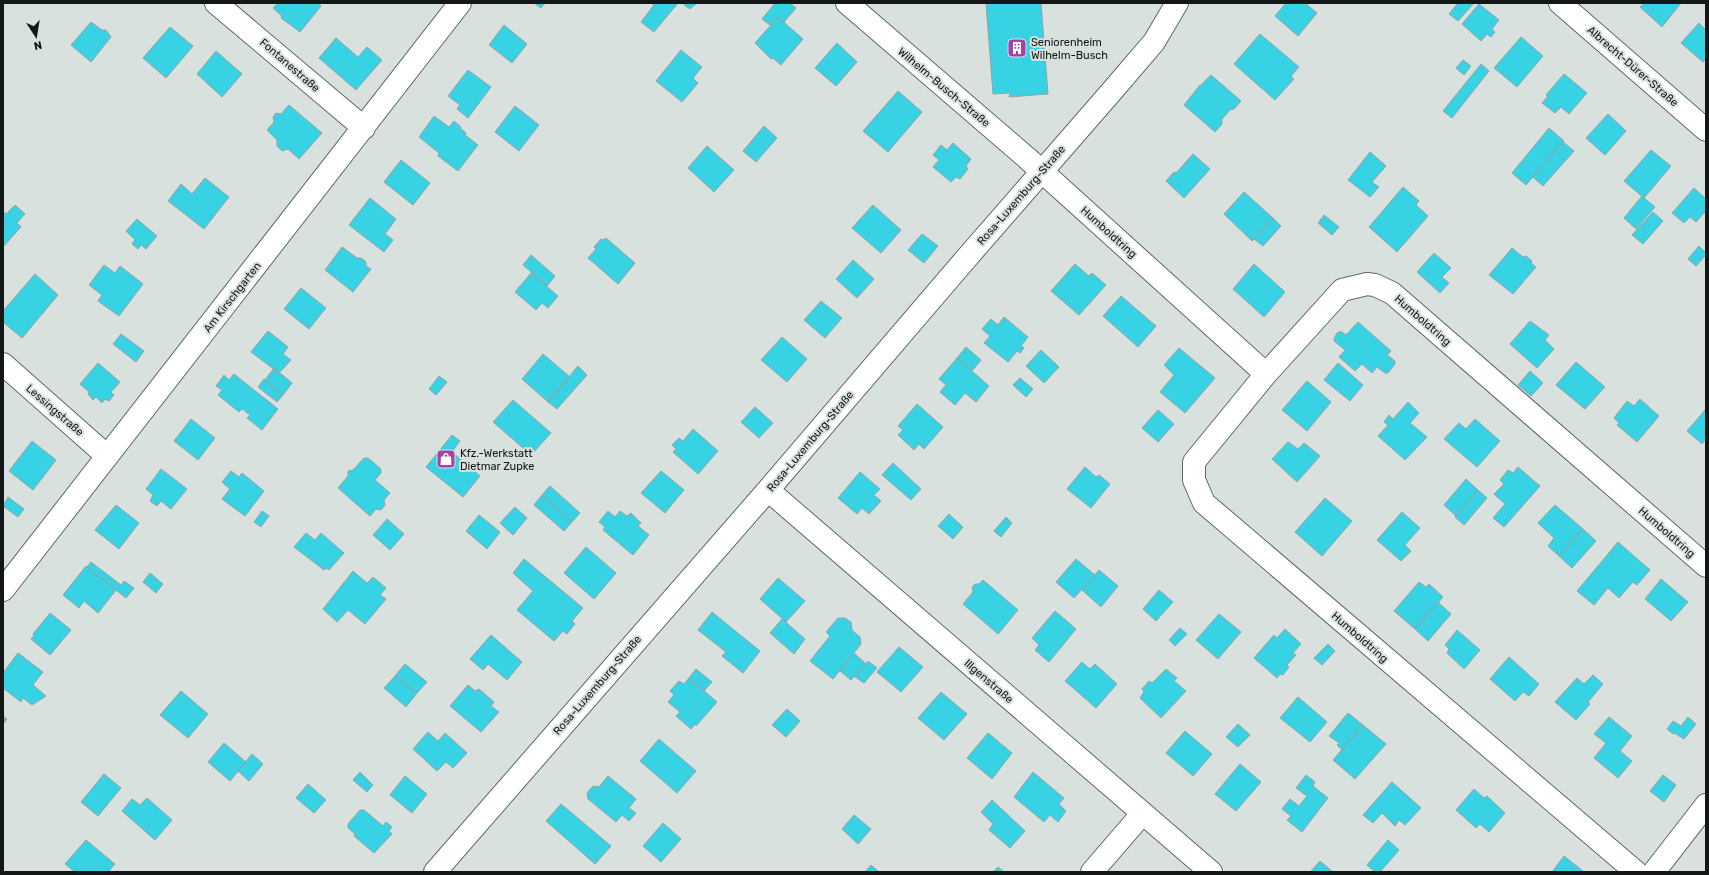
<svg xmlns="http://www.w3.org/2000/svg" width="1709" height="875" viewBox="0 0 1709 875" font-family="Rubik,sans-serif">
	<rect width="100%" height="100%" fill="#d8e1de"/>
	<path fill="#37d3e5" stroke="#98a1a2" d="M278 3H318L321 6 300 32 281 18 282 16 273 8Z
		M534 3H545L541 8Z
		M651 3H678L654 32 641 22 654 5Z
		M685 3H697L690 9 684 5Z
		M775 3H790L796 8 784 22 778 17 770 25 762 19Z
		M986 3H1041L1048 94 1009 97 1010 93 993 94Z
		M1286 3H1305L1317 13 1298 36 1275 16Z
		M1458 3H1474L1458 21 1449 14Z
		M1644 3H1681L1662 27 1640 7Z
		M1479 4 1499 20 1492 29 1495 32 1491 37 1487 34 1481 41 1462 24Z
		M778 17 803 39 781 65 773 58 771 59 755 43Z
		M91 22 102 30H106L111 37 91 62 71 45Z
		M1699 23 1706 30V58L1703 62 1681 43Z
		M504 25 527 44 512 63 489 45Z
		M170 27 193 46 166 78 143 58Z
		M1260 34 1299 67 1291 76 1294 79 1275 100 1234 64Z
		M1521 37 1543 56 1517 87 1494 68Z
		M336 38 358 57 367 47 382 60 356 90 319 58Z
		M837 43 857 62 836 86 815 68Z
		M681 50 702 67 693 78 698 83 682 102 656 81Z
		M216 51 242 74 222 97 197 74Z
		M1463 60 1471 66 1464 75 1456 68Z
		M1481 64 1489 71 1452 118 1443 111Z
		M468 70 491 87 468 118 457 109 460 105 448 96Z
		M1564 74 1587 93 1569 114 1561 107 1555 113 1542 103 1548 96 1546 95Z
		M1211 75 1241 101 1234 109 1230 110 1222 119V124L1215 132 1184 105 1200 85H1201Z
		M898 91 922 112 888 152 863 131Z
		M289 105 322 133 299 159 288 149 282 151 277 146V140L267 130 274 122 273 117 276 113 281 114Z
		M515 106 539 125 519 151 495 132Z
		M1608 114 1626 131 1605 155 1586 138Z
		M434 116 449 127 454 121 461 127 460 128 466 133 465 135 478 145 458 171 438 156 439 153 419 137Z
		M764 126 777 138 756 162 743 151Z
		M1549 128 1564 141 1526 185 1512 173Z
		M1563 142 1574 151 1543 186 1533 177Z
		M953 143 971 159 966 166 968 169 960 179 956 177 951 182 933 167 939 160 933 155 941 145 947 150Z
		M707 146 734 170 714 192 688 168Z
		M1651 150 1671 166 1644 198 1624 181Z
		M1370 152 1386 166 1372 182 1379 187 1370 197 1348 180Z
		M1193 154 1210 169 1184 198 1166 181 1174 172 1176 173Z
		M401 160 430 183 413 205 384 182Z
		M205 178 229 197 204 229 168 201 181 184 192 194Z
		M1403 187 1419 201 1416 205 1428 216 1397 252 1369 227Z
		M1694 188 1706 199V211L1696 222 1690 217 1684 223 1672 213Z
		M1244 192 1273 218 1252 241 1224 214Z
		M1642 196 1655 207 1636 229 1624 218Z
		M370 198 396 219 385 234 393 240 384 252 349 225Z
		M15 205 25 214 17 223 21 227 3 247V211L6 214Z
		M873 205 901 230 881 253 852 228Z
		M1653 212 1663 221 1643 244 1632 235Z
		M1324 215 1339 227 1332 235 1318 223Z
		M1273 218 1281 226 1263 246 1254 239Z
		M137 219 157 236 146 249 141 245 138 249 132 244 135 240 126 231Z
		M922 234 938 246 924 263 908 250Z
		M606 238 635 263 618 284 588 258 596 249 594 247 601 239 603 240Z
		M1699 246 1706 253V255L1696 266 1688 259Z
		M342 247 357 258H361L366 262V266L371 269 353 292 325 270Z
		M1512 248 1523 257 1526 256 1532 261 1531 263 1536 267 1513 294 1489 275Z
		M1434 253 1451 268 1442 277 1449 283 1440 293 1417 272Z
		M531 255 555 276 547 286 523 265Z
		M853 260 874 279 857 298 836 279Z
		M1075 264 1089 276 1092 273 1106 285 1079 315 1051 291Z
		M1254 264 1285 292 1264 317 1233 289Z
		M104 265 115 273 120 266 143 284 119 316 98 301 102 295 89 285Z
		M531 273 558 296 548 308 542 303 536 310 515 292Z
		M35 274 58 295 22 338 3 322V311Z
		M301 288 326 308 309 329 284 309Z
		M1121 296 1156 326 1138 347 1103 316Z
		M821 301 842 318 825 338 804 320Z
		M1004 317 1028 337 1021 346 1024 348 1020 353 1017 351 1008 362 984 343 990 336 982 329 991 319 998 325Z
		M1530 321 1549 335 1545 340 1554 349 1537 368 1510 344Z
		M1358 322 1391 351 1387 355 1395 361V364L1388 373H1385L1377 367 1372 373 1362 364 1355 371 1339 357 1345 350 1334 341V338L1338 332H1342L1346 335Z
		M268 331 288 347 283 354 291 360 279 373 251 352Z
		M121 334 144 351 136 362 113 344Z
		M782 337 807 359 787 382 761 360Z
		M966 347 981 360 972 371 957 358Z
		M1179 348 1215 378 1185 413 1160 392 1174 375 1164 365Z
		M1041 350 1059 367 1044 383 1026 366Z
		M543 354 570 377 548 402 522 379Z
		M957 358 989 386 976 402 965 393 955 405 940 392 946 385 939 379Z
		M1576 362 1605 387 1585 409 1556 385Z
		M98 363 120 382 111 392 114 395 109 401 105 399 102 403 96 397 93 400 88 394 89 392 80 384Z
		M1338 363 1363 385 1350 401 1324 380Z
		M578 366 587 375 557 409 548 402Z
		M274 368 292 383 283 395 265 380Z
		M1530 371 1543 383 1531 396 1518 385Z
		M234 374 278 409 262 430 247 418 250 415 242 409 239 412 218 395 222 390 216 386 224 375 229 380Z
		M439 376 447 382 436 395 429 389Z
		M1020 378 1033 389 1026 397 1013 385Z
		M264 379 283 395 277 402 258 387Z
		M1307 381 1331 402 1307 431 1282 410Z
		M1640 399 1659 416 1637 442 1617 425 1619 423 1614 418 1627 401 1634 406Z
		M513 400 551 433 531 455 493 422Z
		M1408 402 1419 413 1410 423 1427 437 1405 460 1378 436 1388 425 1384 422 1389 415 1393 419Z
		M917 404 943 427 924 449 919 444 914 450 898 435 903 430 898 426Z
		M755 407 773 423 759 438 741 422Z
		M1706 409V439L1702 444 1687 431Z
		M1158 410 1174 424 1158 442 1142 428Z
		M191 419 215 438 198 460 174 441Z
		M1475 419 1500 441 1477 467 1444 439 1459 423 1466 429Z
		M693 429 718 451 698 474 673 452 676 449 672 445 679 438 683 441Z
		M452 435 460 441 452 452 480 476 463 497 426 467Z
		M32 441 56 460 33 490 9 471Z
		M1288 442 1298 449 1304 443 1320 456 1297 482 1272 459Z
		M364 458H368L381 469V473L375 480 390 493 384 500 385 505 381 510 376 509 370 516 338 488 348 476V471L353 470Z
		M893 463 921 489 911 500 882 475Z
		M1085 467 1096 477 1099 475 1110 484 1091 508 1067 489Z
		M1518 467 1540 486 1504 527 1493 518 1505 504 1494 494 1504 484 1500 480 1508 470 1513 473Z
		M161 469 187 489 171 509 161 501 157 506 150 501 153 495 146 489Z
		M231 471 239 477 242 473 264 491 245 516 222 499 230 489 222 482Z
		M661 471 684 490 665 513 641 493Z
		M860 472 880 489 874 495 881 501 869 514 862 508 857 514 838 498Z
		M1466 479 1478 490 1456 516 1444 505Z
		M550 486 580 513 572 522 542 495Z
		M1478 490 1487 498 1464 525 1455 517Z
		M542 495 572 522 564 531 534 505Z
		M8 497 24 509 18 517 3 506Z
		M1325 498 1352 521 1322 556 1295 532Z
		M116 505 139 523 119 549 95 530Z
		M1555 505 1583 529 1559 556 1548 546 1554 538 1538 523Z
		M515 507 527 518 513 535 500 523Z
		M262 511 269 516 261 527 254 522Z
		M608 511 615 517 620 511 627 516 631 513 641 523 638 526 649 535 633 555 603 530 605 527 599 522Z
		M1402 512 1420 528 1405 545 1411 551 1401 561 1377 540Z
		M949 514 963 527 953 539 938 526Z
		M479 515 500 532 487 549 466 531Z
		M1006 517 1012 523 1001 537 994 531Z
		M387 519 404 534 390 550 373 535Z
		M1583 529 1596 541 1572 568 1559 556Z
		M306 533 315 540 321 533 344 553 329 570 326 568 324 570 294 547Z
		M1618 542 1650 570 1637 585 1633 582 1619 598 1608 588 1594 605 1577 591Z
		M586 547 616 573 594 599 564 573Z
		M524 559 583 608 572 621 575 624 567 634 563 631 554 641 517 610 533 591 513 573Z
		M1076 559 1095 575 1074 598 1056 582Z
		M91 562 121 585 124 581 134 588 126 598 87 567Z
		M86 566 116 590 98 613 84 601 79 608 63 595Z
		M1099 570 1118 586 1101 607 1082 590Z
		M353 571 367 583 373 577 386 588 380 595 386 599 365 624 348 610 337 622 323 609Z
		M150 573 163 584 156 593 143 582Z
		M778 578 805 601 786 622 760 599Z
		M1661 579 1688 602 1671 621 1645 599Z
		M983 580 1018 610 998 634 963 604 973 592 972 587 975 584H979Z
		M1419 582 1426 587 1429 584 1443 597 1415 629 1394 611Z
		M1159 590 1173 602 1156 621 1143 609Z
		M1438 602 1451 614 1428 641 1415 629Z
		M1055 611 1076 629 1049 662 1035 650 1039 645 1032 638Z
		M712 612 760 651 743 673 722 656 726 652 698 630Z
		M50 613 71 630 50 655 31 639 34 636 33 634Z
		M1219 614 1241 632 1218 659 1196 640Z
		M838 618H845L851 622 852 630 860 637 861 644 833 679 810 661 830 636 826 632Z
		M782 619 805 639 794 654 770 633Z
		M1180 628 1187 634 1175 646 1169 640Z
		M1285 629 1301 644 1293 653 1296 655 1287 665 1289 667 1283 675 1280 674 1277 678 1254 658 1274 635 1277 638Z
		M1457 630 1480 650 1464 669 1447 653 1449 649 1445 645Z
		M491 635 522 662 507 680 488 664 483 670 470 659Z
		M1328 644 1335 651 1322 665 1314 658Z
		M899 647 923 667 901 692 877 672Z
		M18 653 43 672 33 685 46 696 32 705 23 698 21 702 3 688V673Z
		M854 653 866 664 851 680 840 671Z
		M1509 657 1539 684 1529 696 1523 692 1515 701 1490 679Z
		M868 661 877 668 864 683 855 677Z
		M1082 662 1090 669 1095 664 1117 684 1096 708 1065 681Z
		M405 664 427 682 417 693 395 676Z
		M696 669 712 682 704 691 689 678Z
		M1166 669 1177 678 1174 681 1186 691 1161 718 1140 698 1144 692 1142 689 1149 681 1152 683Z
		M1593 675 1603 684 1588 702 1590 704 1576 720 1555 702 1577 678 1584 684Z
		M395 676 417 693 406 707 384 688Z
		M689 678 717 702 696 726 695 724 691 729 676 716 680 712 668 702 674 695 670 691 679 681 684 684Z
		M468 685 475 691 479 689 494 702 491 706 499 712 481 732 450 706Z
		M181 691 208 714 188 738 160 715Z
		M941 692 967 714 944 740 918 718Z
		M1298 697 1327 722 1310 742 1280 718Z
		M787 709 800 721 786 737 772 725Z
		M1348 713 1363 725 1342 750 1337 745 1339 743 1329 736Z
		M3 716 7 719 3 724Z
		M1609 717 1632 736 1620 751 1632 761 1618 778 1594 758 1606 743 1594 734Z
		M1688 717 1696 724 1684 739 1674 733 1673 734 1667 729 1673 721 1681 726Z
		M1238 724 1250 735 1238 747 1226 737Z
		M1363 725 1386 744 1355 779 1333 760Z
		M1185 731 1212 754 1193 776 1166 753Z
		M428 732 438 741 445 733 467 753 453 768 446 762 437 771 413 749Z
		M988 733 1012 753 992 779 967 758Z
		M659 739 696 771 677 793 640 761Z
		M224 743 246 762 230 781 208 762Z
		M252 754 263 764 249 781 238 771Z
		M1240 764 1261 782 1236 811 1215 794Z
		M360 772 373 785 367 792 353 780Z
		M1033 772 1064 798 1059 804 1066 811 1058 822 1050 815 1044 822 1014 797Z
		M104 774 121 788 98 816 81 802Z
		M1306 775 1315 782 1313 786 1328 798 1302 832 1287 820 1291 816 1282 809 1290 799 1299 806 1307 796 1296 788Z
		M1663 775 1676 785 1664 802 1650 791Z
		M405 776 427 794 412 813 390 795Z
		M608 776 636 799 629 808 636 813 629 821 622 815 616 822 588 799 587 793 593 786 599 787Z
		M1392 782 1421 808 1405 825 1399 820 1395 826 1382 813 1373 823 1363 815Z
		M308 784 326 800 314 813 296 798Z
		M1474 789 1484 798 1487 796 1505 813 1489 832 1480 824 1476 828 1456 810Z
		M147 798 172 820 155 840 122 811 132 799 140 805Z
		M992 800 1025 831 1010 848 989 830 993 824 981 812Z
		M561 804 611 846 595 864 546 821Z
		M360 810H364L383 826 386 822 392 827 389 831 392 834 374 853 354 836 355 834 348 828V824Z
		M854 815 871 829 858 844 842 829Z
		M663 823 681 839 661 862 643 846Z
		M86 840 115 864 108 872H75L65 864Z
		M1388 840 1399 850 1380 872H1375L1367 865Z
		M1564 856 1584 872H1552Z
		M1320 861 1333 872H1310Z
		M871 865 879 872H865Z
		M998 867 1004 872H993Z"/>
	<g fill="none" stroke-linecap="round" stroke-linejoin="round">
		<g stroke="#606866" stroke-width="24">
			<path id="minor" d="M216 3 364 128
				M847 3 1027 158 1266 374
				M1560 3 1706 130
				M3 364 107 456
				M768 490 1211 872
				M3 590 460 3
				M435 872 768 490 964 261 1112 91 1154 42 1177 3
				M1092 872 1142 814
				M1636 872 1204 503 1194 480V462L1266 374 1342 290 1367 284 1375 285 1392 293 1706 566
				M1654 872 1706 805"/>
		</g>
		<use href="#minor" stroke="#fff" stroke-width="22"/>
	</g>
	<defs>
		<g id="building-square" transform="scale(1)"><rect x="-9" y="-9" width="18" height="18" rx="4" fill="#a242ab" stroke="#d8e1de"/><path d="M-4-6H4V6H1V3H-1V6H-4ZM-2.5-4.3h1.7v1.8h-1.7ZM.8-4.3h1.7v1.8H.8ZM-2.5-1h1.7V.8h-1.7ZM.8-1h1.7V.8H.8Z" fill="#fff"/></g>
		<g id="shop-square" transform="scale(1)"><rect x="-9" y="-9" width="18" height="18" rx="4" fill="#a242ab" stroke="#d8e1de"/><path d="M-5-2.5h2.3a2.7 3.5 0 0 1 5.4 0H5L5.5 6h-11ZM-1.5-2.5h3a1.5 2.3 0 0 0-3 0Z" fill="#fff"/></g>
	</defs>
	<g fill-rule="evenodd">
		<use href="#building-square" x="1017" y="48"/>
		<use href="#shop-square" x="446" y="459"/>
	</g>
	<g text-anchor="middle" stroke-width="4" stroke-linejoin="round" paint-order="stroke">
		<g font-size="11" fill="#141717" stroke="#d8e1de" text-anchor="start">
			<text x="1031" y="46">Seniorenheim<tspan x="1031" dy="13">Wilhelm-Busch</tspan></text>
			<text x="460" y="457">Kfz.-Werkstatt<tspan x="460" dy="13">Dietmar Zupke</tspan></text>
		</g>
		<g font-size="11" fill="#141717" stroke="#d8e1de">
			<text transform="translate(290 65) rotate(41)" y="4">Fontanestraße</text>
			<text transform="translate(1633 66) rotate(41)" y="4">Albrecht-Dürer-Straße</text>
			<text transform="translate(944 87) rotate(40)" y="4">Wilhelm-Busch-Straße</text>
			<text transform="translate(1021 195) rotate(-49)" y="4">Rosa-Luxemburg-Straße</text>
			<text transform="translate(1109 232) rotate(42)" y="4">Humboldtring</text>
			<text transform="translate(232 297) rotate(-52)" y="4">Am Kirschgarten</text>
			<text transform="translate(1423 320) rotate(41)" y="4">Humboldtring</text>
			<text transform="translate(55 410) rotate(41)" y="4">Lessingstraße</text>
			<text transform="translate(810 441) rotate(-50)" y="4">Rosa-Luxemburg-Straße</text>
			<text transform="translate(1667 532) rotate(41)" y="4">Humboldtring</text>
			<text transform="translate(1360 637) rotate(41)" y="4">Humboldtring</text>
			<text transform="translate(989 681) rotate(41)" y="4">Illgenstraße</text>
			<text transform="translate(597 685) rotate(-49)" y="4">Rosa-Luxemburg-Straße</text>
		</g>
	</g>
	<rect width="1709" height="875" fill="none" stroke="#141717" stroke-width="8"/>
	<g transform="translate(36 36) rotate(168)" stroke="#d8e1de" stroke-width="3" paint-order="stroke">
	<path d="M0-3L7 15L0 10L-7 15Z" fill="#141717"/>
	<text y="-6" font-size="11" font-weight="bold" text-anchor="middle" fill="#141717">N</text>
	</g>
</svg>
